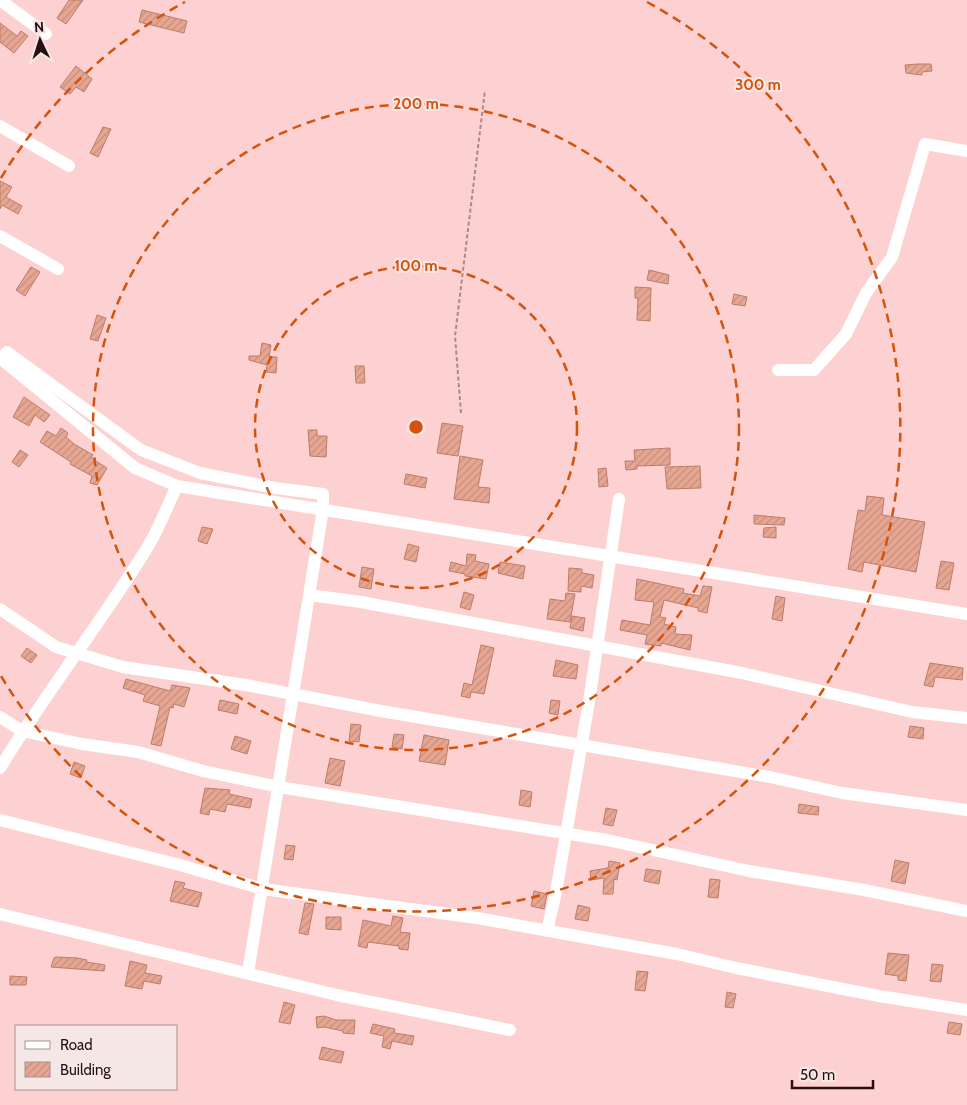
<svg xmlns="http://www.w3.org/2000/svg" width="967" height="1105" viewBox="0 0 967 1105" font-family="Cabin,sans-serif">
	<defs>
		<pattern id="building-hatch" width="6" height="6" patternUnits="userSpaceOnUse" patternTransform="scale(1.25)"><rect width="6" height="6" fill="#e7a692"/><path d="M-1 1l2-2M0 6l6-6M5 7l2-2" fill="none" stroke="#c68e7d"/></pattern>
	</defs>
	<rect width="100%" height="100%" fill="#fdd1d1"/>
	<path fill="url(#building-hatch)" stroke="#bb7d6a" d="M69 0H83L66 24 57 18Z
		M142 10 187 21 184 33 139 22Z
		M0 23 17 36 21 31 28 36 14 53 0 42Z
		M918 64H931L932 71 922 72V75L906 73 905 65Z
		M76 66 92 79 84 92 76 87 70 94 60 87Z
		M103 127 111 129 98 157 90 153Z
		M0 181 12 187 6 197 22 206 18 214 2 205 0 209Z
		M31 267 40 272 25 296 16 290Z
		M649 270 669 275 668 284 647 280Z
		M635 287 651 288 650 321 637 320 638 298H635Z
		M734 294 747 297 745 306 732 304Z
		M97 315 106 318 98 341 90 339Z
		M262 343 271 345 269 357H277L276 373 266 372 267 365 249 360V356H260Z
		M355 366H364L365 383H356Z
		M24 397 50 415 44 422 35 415 29 426 13 417Z
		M442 423 463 426 458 456 437 453Z
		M61 428 68 433 66 437 74 444 93 455 91 458 107 468 97 485 90 483 92 476 70 464 71 462 40 442 47 431 56 436Z
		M308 430H317V436H327L326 457 310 456Z
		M670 448V465L637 466V469L626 470 625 461H635L634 450Z
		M20 450 28 455 19 467 12 462Z
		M460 456 483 460 478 487 490 488 489 503 454 499Z
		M700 466 701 488 667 489 665 467Z
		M606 468 608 486 599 487 598 469Z
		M406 474 427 478 425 488 404 484Z
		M867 496 884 498 882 515 925 522 916 572 864 562 862 572 848 569 858 510 865 511Z
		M754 515 785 518 784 525 754 524Z
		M202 527 213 529 207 544 198 541Z
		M776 527V538L763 537 764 528Z
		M408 544 419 547 416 562 404 559Z
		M467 554 476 555 475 561 489 564 486 579 465 576V574L449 571 451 562 466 566Z
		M941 561 954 563 949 590 936 588Z
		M500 562 525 566 523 579 498 573Z
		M362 567 374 569 371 589 359 587Z
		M569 568 582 569V573L594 575 592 588 581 586V592L568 591Z
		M637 579 684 589 683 593 700 596 703 586 712 587 707 613 698 611V608L664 600 660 617 666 618 664 624 676 627 675 634 692 635 690 650 661 643V646L645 644 647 635 620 630 622 620 650 625 654 602 635 600Z
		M464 592 474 595 470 610 460 607Z
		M566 593 575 594 570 622 547 619 550 599 565 601Z
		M776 596 785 598 782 621 772 619Z
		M572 616 585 618 583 631 570 628Z
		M481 645 494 648 484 694 471 692 470 698 461 696 464 683 472 685Z
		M27 648 37 655 31 663 21 656Z
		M556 660 578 665 576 679 553 676Z
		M930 663 963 668 962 680 935 677 933 687 924 685Z
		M126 679 170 691 172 685 190 688 184 707 174 704 173 708 170 707 161 746 151 744 160 706 143 701 145 695 123 688Z
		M220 700 239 704 237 714 218 710Z
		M551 700 560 701 558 715 549 713Z
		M351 724 361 725 359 742 349 741Z
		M910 726 924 728 923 739 908 737Z
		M394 734 404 735 402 749 392 747Z
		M424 735 449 740 445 765 419 761Z
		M235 736 251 741 247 754 231 749Z
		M330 758 345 761 340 786 325 783Z
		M74 762 85 766 81 778 70 774Z
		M205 788 230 790 229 794 252 799 250 808 227 804 225 812 210 809 209 815 200 813Z
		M521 790 532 792 530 807 519 805Z
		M799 804 819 807 818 815 798 813Z
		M606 808 617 810 613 826 603 824Z
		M286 845 295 846 293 860 284 859Z
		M895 860 909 863 905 884 891 881Z
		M609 861 620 863 617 880 614 879 613 894H603L604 878 591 880 590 871 608 868Z
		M646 869 661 871 659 884 644 881Z
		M710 879 720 880 718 898 708 897Z
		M175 881 185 883 183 888 202 893 198 907 170 901Z
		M534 891 547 894 544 909 531 906Z
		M305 903 314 904 308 935 299 933Z
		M578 905 590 908 588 921 575 919Z
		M393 916 403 918 400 932 410 933 408 950 399 949V946L368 942 367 948 358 946 363 920 391 926Z
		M326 917H341V930L326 929Z
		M888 953 909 955 906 981 898 980V976L885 974Z
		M56 957 77 958 87 960 86 962 105 965 104 971 51 967 54 958Z
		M130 961 147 965 145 973 162 976 160 984 144 981 142 989 125 986Z
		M932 964 943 965 941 982 930 981Z
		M637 971 648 972 645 991 635 990Z
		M10 976 27 977 26 985H10Z
		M727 992 736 994 733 1008 725 1007Z
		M284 1002 295 1005 290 1024 279 1022Z
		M324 1016 336 1020H355L354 1034 343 1033V1031L324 1027 317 1028 316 1017Z
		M949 1022 962 1024 960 1035 947 1033Z
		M373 1024 395 1029 394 1033 414 1036 412 1045 392 1041 390 1049 382 1047 384 1036 370 1033Z
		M322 1047 344 1052 341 1063 319 1059Z"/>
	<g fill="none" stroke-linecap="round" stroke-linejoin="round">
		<path stroke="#ac8888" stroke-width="2" stroke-dasharray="4 2.5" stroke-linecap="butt" d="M461 413 455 336 485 90"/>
		<path stroke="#fff" stroke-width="12" d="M0 0 46 34
			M0 126 69 166
			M0 236 58 269
			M0 358 135 468 177 486 967 614
			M1 359 7 352 141 450 200 473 275 488 323 494V509L248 973
			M778 370H814L846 334 866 293 892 257 925 144 967 151
			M309 595 361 602 742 673 912 712 967 718
			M0 609 56 647 123 667 246 685 381 711 770 777 842 793 967 810
			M0 717 22 731 82 744 138 752 203 771 279 787 607 840 749 871 864 890 967 911
			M0 768C46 692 101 623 147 548 159 529 167 506 177 486
			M0 820 180 865 263 889 477 918 677 954 736 968 879 996 967 1010
			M0 914 337 995 510 1030
			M547 931 556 892 589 702 619 499"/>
	</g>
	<g fill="none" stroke="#d5520c" stroke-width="2.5" stroke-dasharray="9 6">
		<circle cx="416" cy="427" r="161"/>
		<circle cx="416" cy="427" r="323"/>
		<path d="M1 178A484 484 0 0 1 185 2M647 2A484 484 0 1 1 1 676"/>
	</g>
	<circle cx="416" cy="427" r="8" fill="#d5520c" stroke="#f6e7e7" stroke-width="2.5"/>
	<g font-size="15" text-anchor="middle" font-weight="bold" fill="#d5520c" stroke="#f6e7e7" stroke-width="4" stroke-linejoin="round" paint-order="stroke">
		<text x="758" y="90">300 m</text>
		<text x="416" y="109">200 m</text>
		<text x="416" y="271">100 m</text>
	</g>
	<rect x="15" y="1025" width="162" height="65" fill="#f6e7e7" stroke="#a49191"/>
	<rect x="25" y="1041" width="25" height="8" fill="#ffffff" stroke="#a49191"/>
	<text x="60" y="1050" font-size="15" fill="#280f11">Road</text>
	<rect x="25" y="1062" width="25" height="15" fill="url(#building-hatch)" stroke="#a49191"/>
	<text x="60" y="1075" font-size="15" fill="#280f11">Building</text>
	<g transform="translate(40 40) rotate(356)" stroke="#f6e7e7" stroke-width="4" paint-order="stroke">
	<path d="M0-4L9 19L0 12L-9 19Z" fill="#280f11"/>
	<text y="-8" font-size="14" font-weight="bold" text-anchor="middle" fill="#280f11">N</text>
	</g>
	<path d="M792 1080v8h81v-8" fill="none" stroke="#280f11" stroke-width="2.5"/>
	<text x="800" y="1080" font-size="15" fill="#280f11" stroke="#f6e7e7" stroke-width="4" paint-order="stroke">50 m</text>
</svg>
